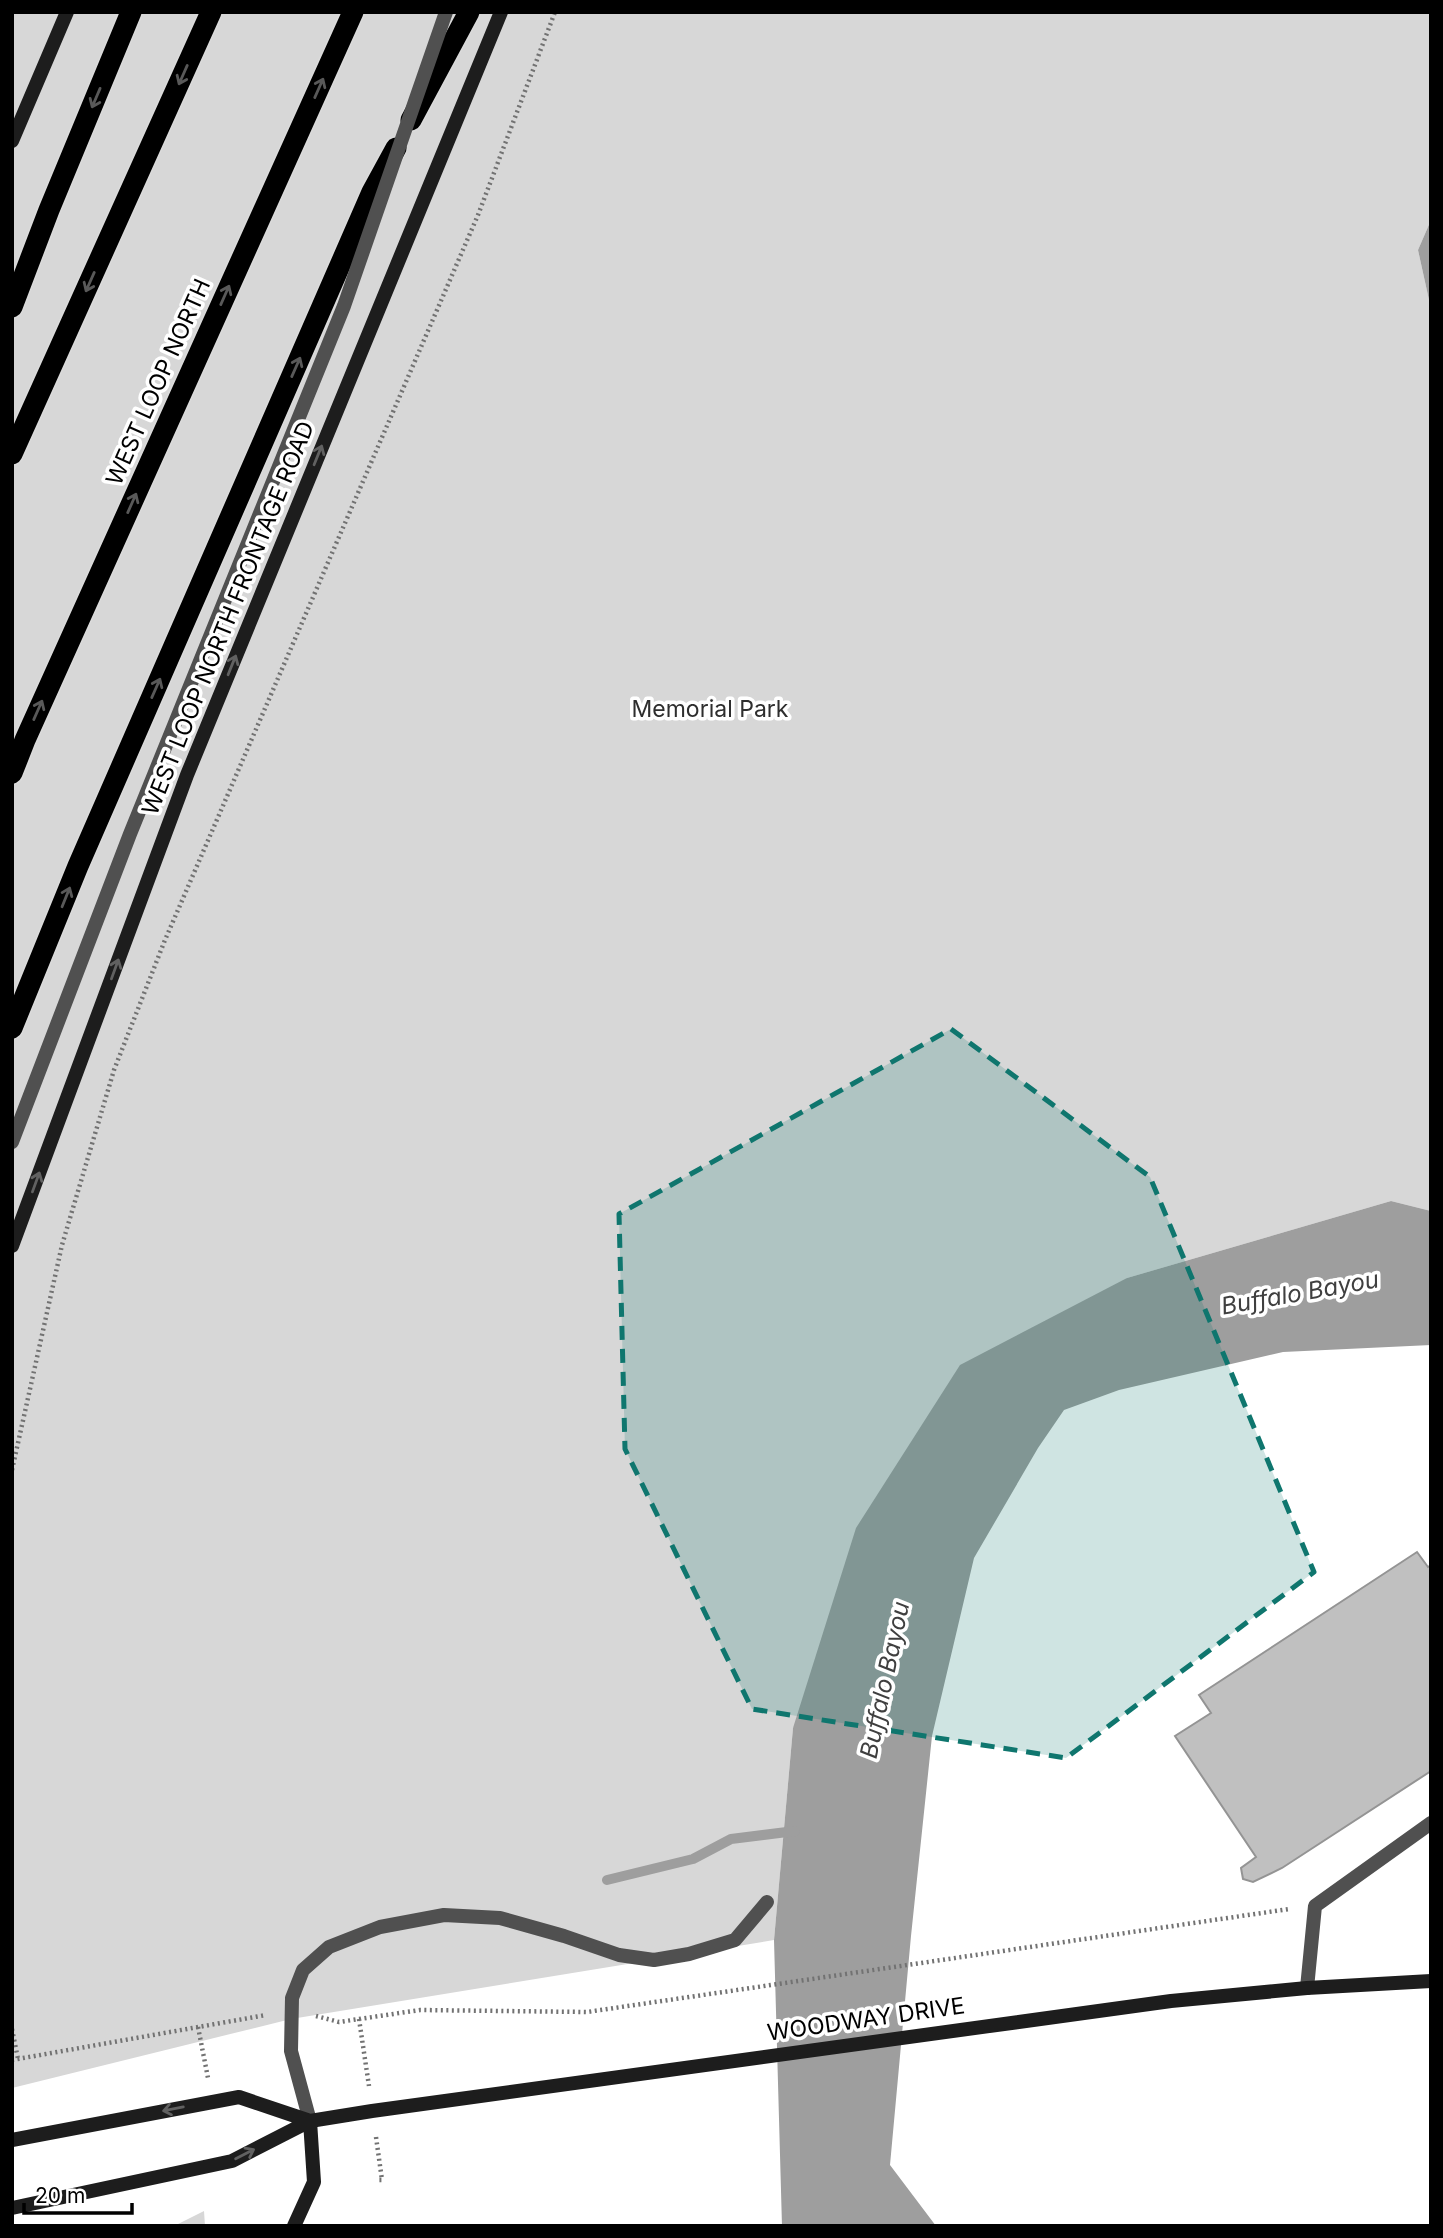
<svg xmlns="http://www.w3.org/2000/svg" width="1443" height="2238" viewBox="0 0 1443 2238" font-family="Inter,sans-serif">
	<rect width="100%" height="100%" fill="#fff"/>
	<path fill="#d7d7d7" d="M12 12H1431V220L1418 250 1431 309V1211L1391 1201 1127 1278 793 1728 774 1940 291 2019 12 2088Z
		M204 2211 205 2226H174Z"/>
	<path fill="#9e9e9e" d="M1431 220V309L1418 250Z
		M1391 1201 1431 1211V1345L1283 1352 1119 1390 1064 1410 1038 1448 974 1558 932 1736 911 1936 890 2165 936 2226H782L774 1940 793 1728 856 1528 960 1365 1127 1278Z"/>
	<g fill="none" stroke-linecap="round" stroke-linejoin="round">
		<path stroke="#9e9e9e" stroke-width="10" d="M607 1880 693 1859 731 1839 795 1831"/>
	</g>
	<path fill="#c0c0c0" stroke="#949494" stroke-width="2" d="M1417 1552 1428 1567 1431 1565V1771L1282 1868 1253 1882 1243 1879 1241 1868 1256 1857 1175 1736 1211 1713 1199 1695Z"/>
	<g fill="none" stroke-linecap="round" stroke-linejoin="round">
		<g stroke="#dbdbdb" stroke-width="24">
			<path id="highway" d="M411 120 469 12
				M12 307 49 210 131 12
				M12 454 211 12
				M12 773 25 740 353 12
				M12 1028 78 866 372 192 396 148"/>
		</g>
		<path stroke="#727272" stroke-width="4.5" stroke-dasharray="2 3.5" stroke-linecap="butt" d="M12 1470 62 1245 114 1070 165 940 478 215 555 12
			M316 2016 339 2022 420 2010 587 2012 1289 1909
			M359 2019 369 2086
			M198 2027 208 2078
			M12 2029 18 2059
			M12 2060 266 2015
			M376 2137 382 2180H378"/>
		<path stroke="#505050" stroke-width="14" d="M1307 1988 1315 1906 1431 1823
			M310 2121 291 2051 292 1998 303 1970 329 1947 380 1927 444 1915 500 1918 564 1936 619 1955 654 1960 689 1954 735 1940 767 1902"/>
		<path stroke="#1d1d1d" stroke-width="14" d="M12 141 67 12
			M12 1246 187 775 501 12
			M12 2140 239 2097 310 2121
			M12 2208 232 2161 310 2121 372 2111 1171 2001 1307 1988 1431 1981
			M294 2226 314 2182 310 2121"/>
		<use href="#highway" stroke="#000" stroke-width="21"/>
		<path stroke="#505050" stroke-width="14" d="M12 1142 130 834 344 306 446 12"/>
	</g>
	<defs><path id="oneway-shaft" d="M-6 0H5M1.5-3L5.5 0L1.5 3" fill="none" stroke-width="1.6" stroke-linecap="round" stroke-linejoin="round" transform="scale(1.75)"/></defs>
	<g stroke="#595959">
		<use href="#oneway-shaft" transform="translate(183 75) rotate(114)"/>
		<use href="#oneway-shaft" transform="translate(319 88) rotate(-66)"/>
		<use href="#oneway-shaft" transform="translate(96 98) rotate(113)"/>
		<use href="#oneway-shaft" transform="translate(90 282) rotate(114)"/>
		<use href="#oneway-shaft" transform="translate(225 295) rotate(-66)"/>
		<use href="#oneway-shaft" transform="translate(296 367) rotate(-66)"/>
		<use href="#oneway-shaft" transform="translate(132 503) rotate(-66)"/>
		<use href="#oneway-shaft" transform="translate(156 688) rotate(-66)"/>
		<use href="#oneway-shaft" transform="translate(38 710) rotate(-66)"/>
		<use href="#oneway-shaft" transform="translate(66 897) rotate(-68)"/>
	</g>
	<g stroke="#616161">
		<use href="#oneway-shaft" transform="translate(318 455) rotate(-68)"/>
		<use href="#oneway-shaft" transform="translate(232 665) rotate(-68)"/>
		<use href="#oneway-shaft" transform="translate(115 969) rotate(-70)"/>
		<use href="#oneway-shaft" transform="translate(36 1182) rotate(-70)"/>
		<use href="#oneway-shaft" transform="translate(173 2109) rotate(169)"/>
		<use href="#oneway-shaft" transform="translate(245 2154) rotate(-27)"/>
	</g>
	<path fill="#0f766e" fill-opacity="0.2" stroke="#0f766e" stroke-width="5" stroke-dasharray="14 9" stroke-linejoin="round" d="M951 1029 1150 1177 1314 1572 1066 1758 752 1709 625 1449 619 1214Z"/>
	<g text-anchor="middle" stroke-width="7" stroke-linejoin="round" paint-order="stroke">
		<g font-size="23" fill="#000" stroke="#fff">
			<text transform="translate(158 382) rotate(-66)" y="8">WEST LOOP NORTH</text>
			<text transform="translate(228 618) rotate(-68)" y="8">WEST LOOP NORTH FRONTAGE ROAD</text>
			<text transform="translate(866 2019) rotate(-8)" y="8">WOODWAY DRIVE</text>
		</g>
		<g font-size="23" fill="#2e2e2e" stroke="#fff">
			<text x="710" y="717">Memorial Park</text>
		</g>
		<g font-size="24" font-style="italic" fill="#3f3f3f" stroke="#fff">
			<text transform="translate(1300 1293) rotate(-10)" y="8">Buffalo Bayou</text>
			<text transform="translate(885 1680) rotate(-78)" y="8">Buffalo Bayou</text>
		</g>
	</g>
	<rect width="1443" height="2238" fill="none" stroke="#000000" stroke-width="28"/>
	<path d="M24 2203v10h108v-10" fill="none" stroke="#000000" stroke-width="3.5"/>
	<text x="35" y="2203" font-size="21" fill="#000000" stroke="#ffffff" stroke-width="5" paint-order="stroke">20 m</text>
</svg>
